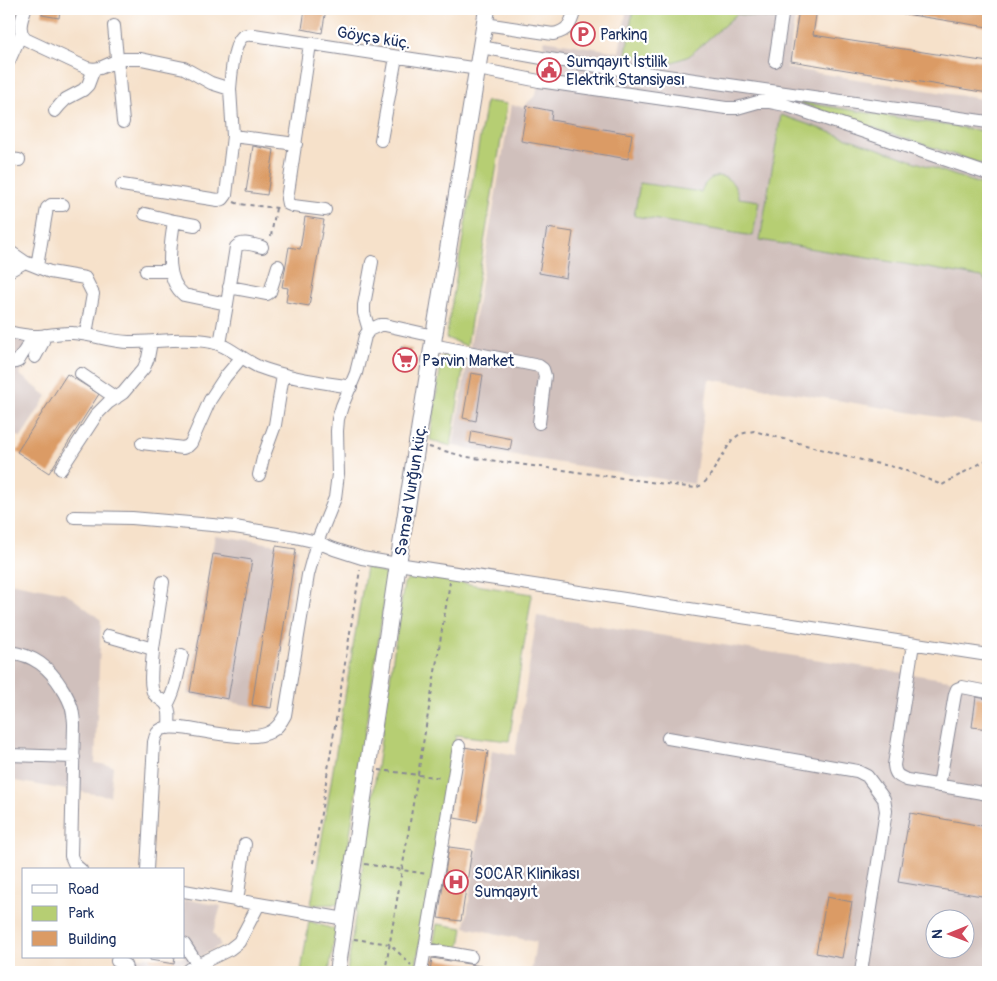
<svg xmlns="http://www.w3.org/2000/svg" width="997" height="981" viewBox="0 0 997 981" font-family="Pangolin,sans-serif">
	<rect width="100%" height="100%" fill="#fff"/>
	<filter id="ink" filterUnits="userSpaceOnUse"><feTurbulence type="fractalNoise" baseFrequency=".02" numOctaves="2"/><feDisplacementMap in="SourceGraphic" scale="10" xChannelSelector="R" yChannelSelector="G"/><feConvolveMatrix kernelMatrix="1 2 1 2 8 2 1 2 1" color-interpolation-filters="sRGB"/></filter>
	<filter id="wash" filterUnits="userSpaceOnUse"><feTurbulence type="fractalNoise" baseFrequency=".0096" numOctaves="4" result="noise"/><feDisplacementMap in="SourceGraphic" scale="20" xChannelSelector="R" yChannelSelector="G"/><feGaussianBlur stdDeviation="1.12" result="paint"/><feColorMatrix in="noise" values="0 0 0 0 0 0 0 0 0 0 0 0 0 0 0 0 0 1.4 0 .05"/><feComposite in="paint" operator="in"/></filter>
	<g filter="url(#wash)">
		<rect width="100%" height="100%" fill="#f6e1ca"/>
		<path fill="#d0c0bc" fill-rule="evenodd" d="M627 9H796L787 68 988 100V425L709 379 694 484 453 446 511 105 523 107 536 95 542 58 544 40 619 52Z
			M9 337 38 344 19 374 47 396 21 437 9 434Z
			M215 535 298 548 272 710 188 694Z
			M9 582 66 593 101 620 95 763 113 766 110 796 73 791 9 780Z
			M537 616 988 686V972H531L536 942 465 927 492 750 515 755ZM934 918H964V948H934Z
			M184 899 221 906 213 933 221 945 190 962H181L177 972H132L131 957H184Z"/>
		<path fill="#b6ce73" stroke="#687e68" d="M633 9H776L774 19 737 14 689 56 673 62 626 54Z
			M486 101 507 104 467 346 446 338Z
			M794 101 988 132V166Z
			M781 115 988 187V284L982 277 760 240Z
			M718 176C731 177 736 186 739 198L759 201 753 236 634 216 640 183 701 192C704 183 709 178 718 176Z
			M442 356 465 358 451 446 430 440Z
			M366 567 388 575 340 904 311 905Z
			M413 575 532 594 509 741 456 735 415 972H347L404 583Z
			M309 921 336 930 329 972H301Z
			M437 924 463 928 459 951 433 946Z"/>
		<g id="blocks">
			<path fill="#db9b65" d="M43 9H60L59 18 42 15Z
				M305 9H326L322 33 302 29Z
				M799 9H817L813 35 988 62V93L791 61Z
				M879 9H988V27L879 10Z
				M527 106 552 111 551 120 632 134 628 159 521 141Z
				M253 146 274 150 267 195 246 192Z
				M305 217 324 220 309 306 286 302 288 288 282 287 289 247 300 249Z
				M547 228 573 232 566 278 539 273Z
				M401 347 412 349 409 369 397 367Z
				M471 373 483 375 476 421 463 418Z
				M67 374 99 394 49 473 17 452Z
				M472 431 512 439 510 450 470 443Z
				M276 546 296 549 271 708 252 705Z
				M213 554 252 560 228 699 190 692Z
				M976 697 988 699V729L972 727Z
				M464 747 488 751 477 822 454 818Z
				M910 813 988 827V897L898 882Z
				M449 847 472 850 461 921 438 918Z
				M827 897 852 902 842 958 816 953Z
				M150 957H175L174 964 150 960Z
				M432 958 512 971 511 972H430Z"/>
		</g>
	</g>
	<g filter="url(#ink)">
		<use href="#blocks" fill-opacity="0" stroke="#888894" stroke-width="1"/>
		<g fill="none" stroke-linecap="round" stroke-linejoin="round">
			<g stroke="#888894" stroke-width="14">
				<path id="minor" d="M25 9C22 19 17 29 25 39L87 68 94 69 100 68 116 61 124 59H141L184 68 211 83 230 89C231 78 233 45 242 37 245 34 250 35 254 35L478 69 539 81 726 108H737L758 102H770L785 105 988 174
					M485 24 553 34C569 31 571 23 575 9
					M114 26 123 122
					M310 44 287 199 288 204 293 206 325 210
					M481 47 542 58 988 122
					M9 61 21 34
					M775 61 783 9
					M55 111 60 105 66 99 83 90 88 85 94 69
					M233 136 296 144
					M381 140 396 57
					M9 159 19 160
					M122 185 218 200 223 199 226 195 233 136 230 89
					M145 214 174 221C171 244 163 278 184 295L227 304 220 344
					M174 221 195 225
					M9 251 25 262
					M37 266 47 208 51 205H63
					M9 271 25 262 50 272 85 278 93 294 86 334
					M146 271H170
					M229 287 267 294 270 292 278 266
					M227 304 236 247C242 240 253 245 262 247
					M369 330 364 313V305L372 262
					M9 332C17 334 26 336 35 336 48 336 60 332 73 333 92 334 110 342 129 342 156 342 185 337 212 342 228 345 243 360 259 367 288 378 320 382 351 387
					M432 345 539 366 543 369 545 376 539 423
					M35 357 42 344 45 335
					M9 363H12L18 361 34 336
					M81 374 116 398
					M142 443 183 448 188 446 191 443 210 400 225 377 241 358
					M61 469 97 414 108 403 123 393 144 368 148 358 151 342
					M259 475 263 458 275 425 283 375
					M74 517 132 518 235 527 295 537 317 542 334 549 362 558 398 564 988 655
					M108 636 153 649C153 661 148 684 154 694 157 698 163 700 166 704 171 710 169 721 169 728
					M913 644 894 765C895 775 898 776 907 780L988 794
					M153 649 163 582
					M9 652C34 655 49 667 62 688 66 694 70 702 72 709 73 714 74 720 74 725L71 856 75 865 81 870
					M167 705C176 690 178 671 182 655
					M668 738 857 771 867 776 884 799 886 811 861 972
					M9 755 74 757
					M939 786 955 694 957 689 962 687 988 692
					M147 870 154 742C155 737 157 731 162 729 170 726 181 728 189 729 209 732 253 742 270 732 276 729 282 721 285 715L308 575 317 542 335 498 338 474 337 431 338 419 342 406 356 373 365 336 369 330 380 325H385L434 336
					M184 891 345 919
					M237 901 245 844
					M184 944 198 965
					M425 949 471 957
					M117 961 125 965 127 972
					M185 972 189 969 230 949 239 942 259 904
					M421 972 459 746"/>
			</g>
			<g stroke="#888894" stroke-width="18">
				<path id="major" d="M337 972 398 564 434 336 487 9"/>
			</g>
			<path stroke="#888894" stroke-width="2" stroke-dasharray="4 4" stroke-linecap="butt" d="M234 202 239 204 278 208
				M271 236 276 208
				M429 447 467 457 695 488 702 485 708 479 732 440 740 434 754 431 865 461 899 468 942 485 988 459
				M379 770 442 778
				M313 863 360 570
				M365 864 427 874
				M354 939 390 944 411 965
				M385 972 450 582"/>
			<use href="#minor" stroke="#fff" stroke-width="12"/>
			<use href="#major" stroke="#fff" stroke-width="16"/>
		</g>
	</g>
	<defs>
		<g id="parking-ring" transform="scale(1.25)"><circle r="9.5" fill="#fff" stroke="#d1495b" stroke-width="1.5"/><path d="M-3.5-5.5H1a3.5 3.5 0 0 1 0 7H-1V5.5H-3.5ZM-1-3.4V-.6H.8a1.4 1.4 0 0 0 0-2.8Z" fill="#d1495b"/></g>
		<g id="civic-ring" transform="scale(1.25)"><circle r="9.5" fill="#fff" stroke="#d1495b" stroke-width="1.5"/><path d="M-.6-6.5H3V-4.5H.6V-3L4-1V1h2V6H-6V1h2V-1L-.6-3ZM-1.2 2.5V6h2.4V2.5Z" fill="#d1495b"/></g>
		<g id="supermarket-ring" transform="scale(1.25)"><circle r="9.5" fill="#fff" stroke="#d1495b" stroke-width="1.5"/><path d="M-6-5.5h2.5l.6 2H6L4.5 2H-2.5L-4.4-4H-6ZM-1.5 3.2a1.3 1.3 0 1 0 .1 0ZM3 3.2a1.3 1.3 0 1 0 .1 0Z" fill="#d1495b"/></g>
		<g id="hospital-ring" transform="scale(1.25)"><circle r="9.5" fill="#fff" stroke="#d1495b" stroke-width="1.5"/><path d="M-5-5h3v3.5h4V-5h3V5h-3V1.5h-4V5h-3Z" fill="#d1495b"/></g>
	</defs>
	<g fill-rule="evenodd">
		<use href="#parking-ring" x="583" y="34"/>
		<use href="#civic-ring" x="549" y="70"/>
		<use href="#supermarket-ring" x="405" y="360"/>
		<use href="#hospital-ring" x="456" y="882"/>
	</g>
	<g text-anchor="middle" stroke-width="4.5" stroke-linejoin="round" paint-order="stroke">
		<g font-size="16" fill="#1b2f5e" stroke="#fff" text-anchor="start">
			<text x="600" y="40">Parkinq</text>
			<text x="566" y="67">Sumqayıt İstilik<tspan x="566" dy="18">Elektrik Stansiyası</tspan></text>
			<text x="422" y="366">Pərvin Market</text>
			<text x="474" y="879">SOCAR Klinikası<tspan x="474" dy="18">Sumqayıt</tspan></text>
		</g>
		<g font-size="16" fill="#1b2f5e" stroke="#fff">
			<text transform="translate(374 37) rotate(9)" y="6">Göyçə küç.</text>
			<text transform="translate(410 490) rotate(-81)" y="6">Səməd Vurğun küç.</text>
		</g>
	</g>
	<rect width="997" height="981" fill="none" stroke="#fff" stroke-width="30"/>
	<rect x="22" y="868" width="162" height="90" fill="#ffffff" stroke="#a4acbf"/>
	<rect x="32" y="885" width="25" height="8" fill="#ffffff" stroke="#a4acbf"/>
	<text x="68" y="894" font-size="15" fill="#1b2f5e">Road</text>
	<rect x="32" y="906" width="25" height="15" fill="#b6ce73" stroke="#a4acbf"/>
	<text x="68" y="918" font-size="15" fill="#1b2f5e">Park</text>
	<rect x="32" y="931" width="25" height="15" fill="#db9b65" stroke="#a4acbf"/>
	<text x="68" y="944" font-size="15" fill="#1b2f5e">Building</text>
	<g transform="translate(950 934) rotate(269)"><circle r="24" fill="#ffffff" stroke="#a4acbf"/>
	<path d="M0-4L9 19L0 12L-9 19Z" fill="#d1495b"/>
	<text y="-8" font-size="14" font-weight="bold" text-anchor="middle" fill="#1b2f5e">N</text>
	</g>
</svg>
